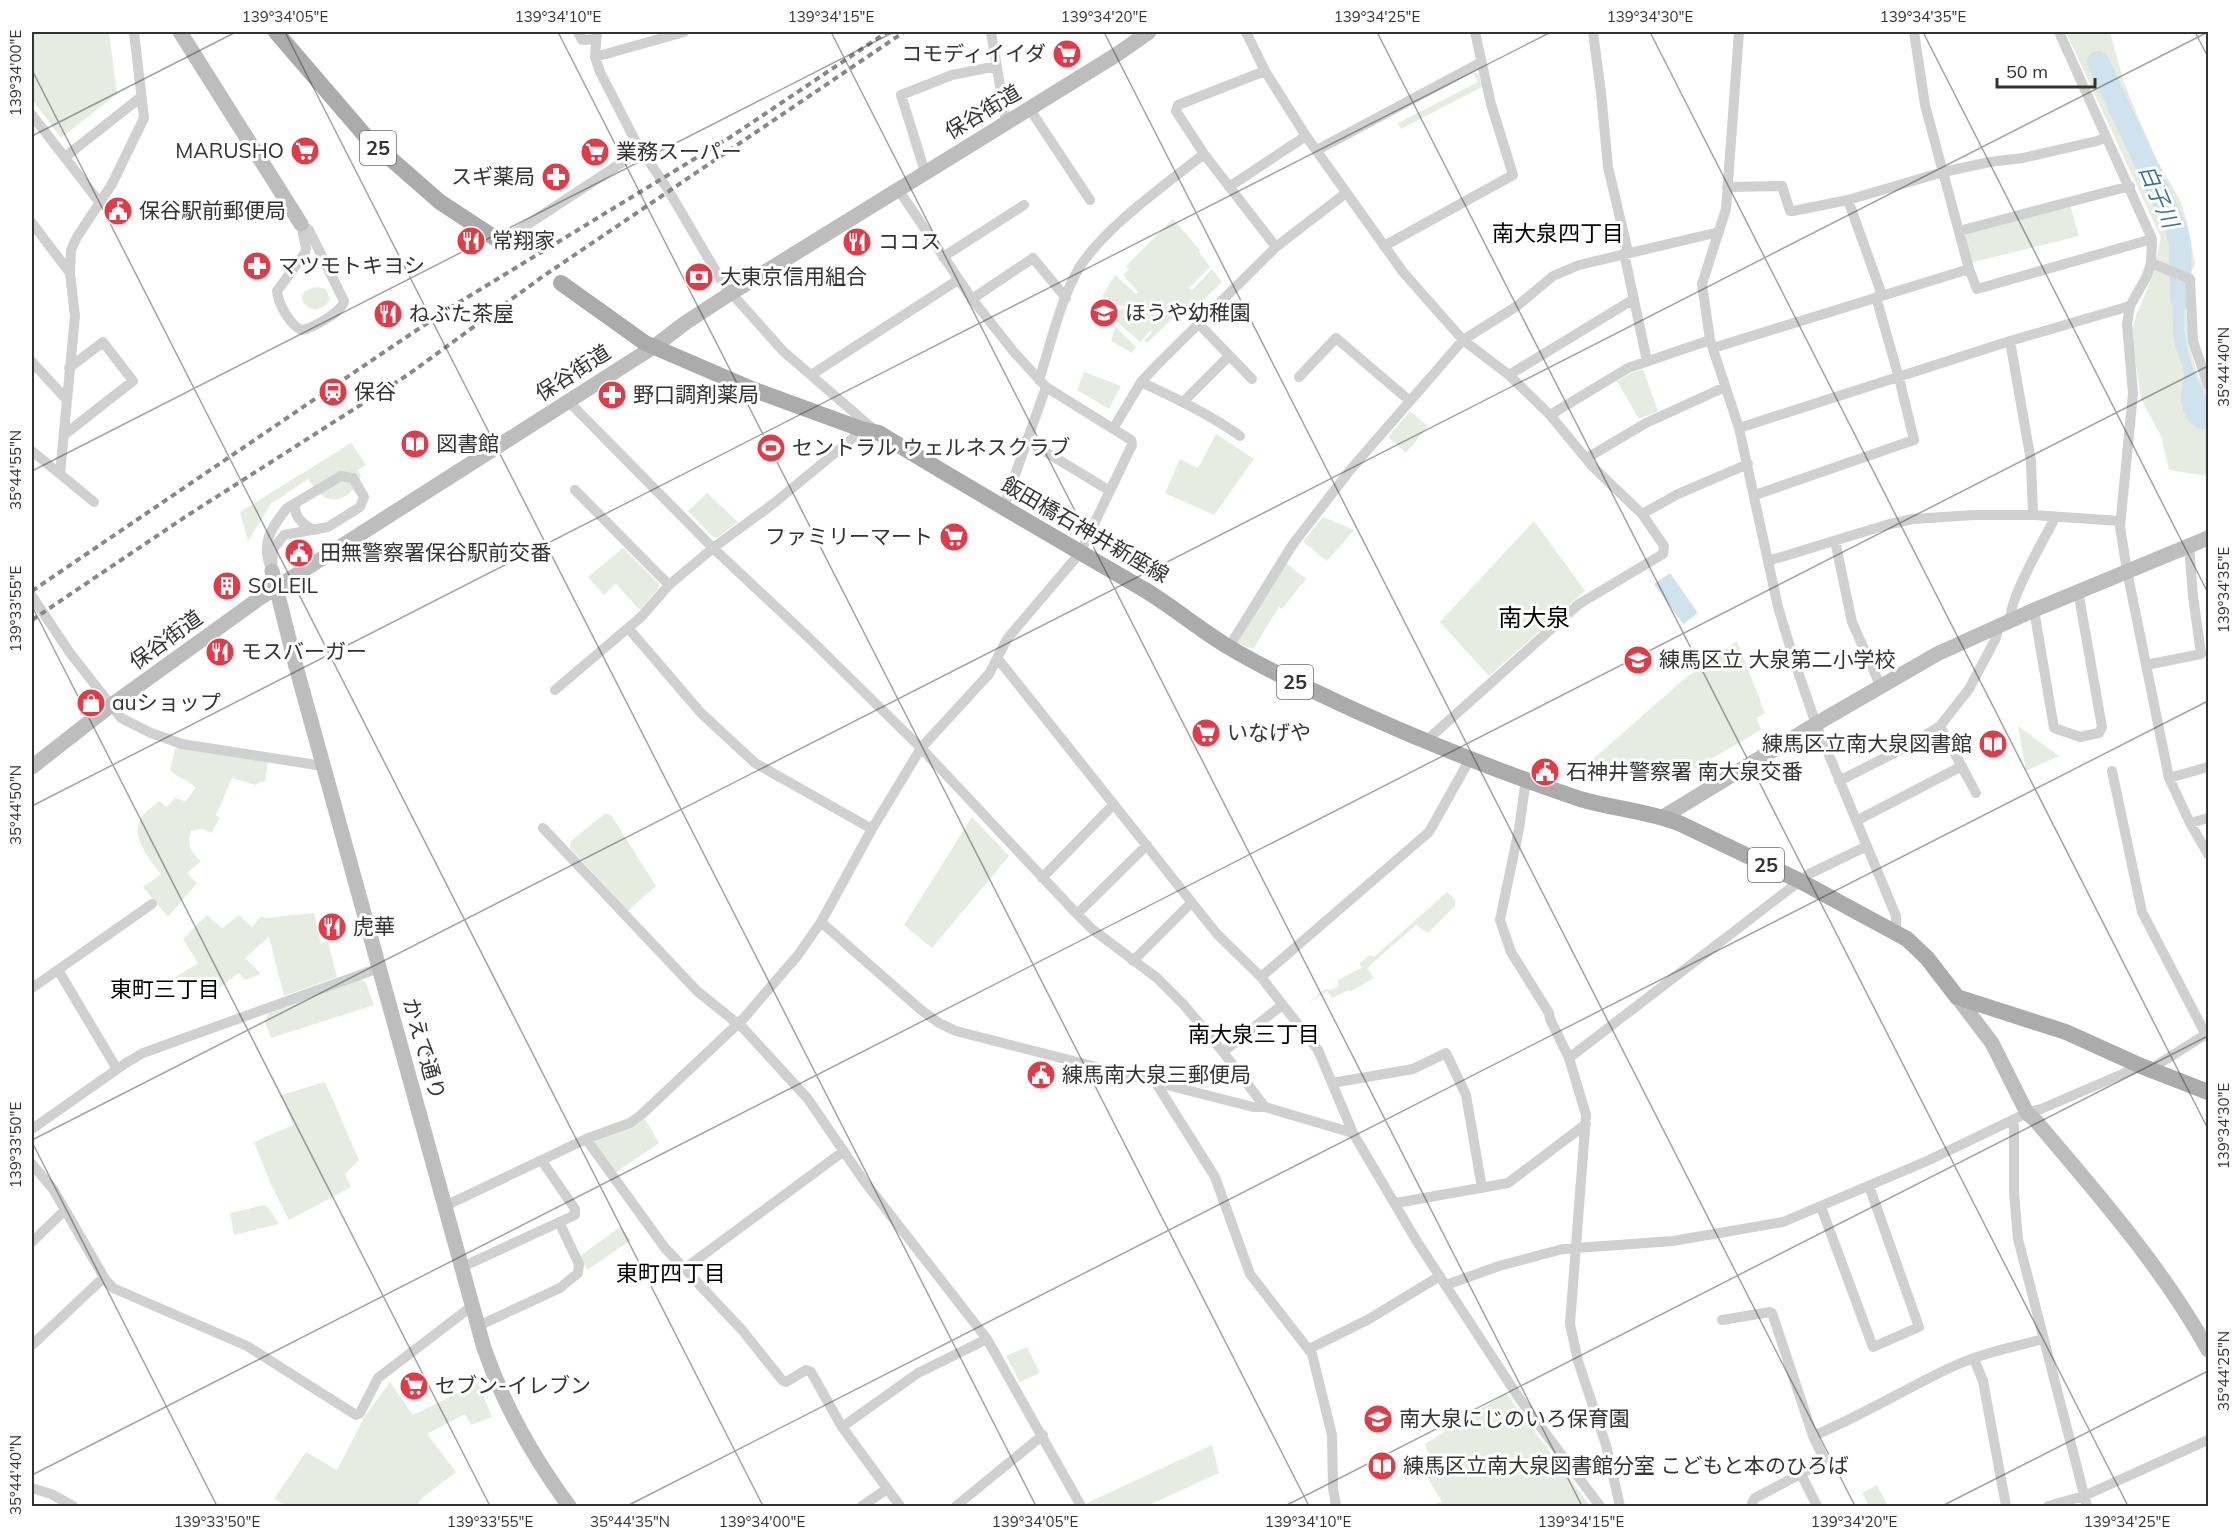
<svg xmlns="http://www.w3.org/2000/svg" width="2240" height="1538" viewBox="0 0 2240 1538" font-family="Mulish,'Noto Sans JP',sans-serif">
	<rect width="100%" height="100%" fill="#fff"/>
	<path fill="#e6ecdf" d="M32 32H109L117 94 61 138 32 99Z
		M2066 32H2110L2124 82 2139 119 2157 160 2181 202 2188 226 2195 264 2186 283V312L2189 341 2196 371 2208 394V476L2169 470 2161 436 2141 399 2131 332 2137 313 2152 278 2161 238Z
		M1473 72 1479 75 1482 87 1401 129 1398 123 1478 82Z
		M2070 205 2079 236 1970 263 1964 237 1966 233Z
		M1173 219 1200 250 1199 252 1210 267 1189 288 1192 290 1212 269 1222 282 1186 317 1173 318 1147 343 1144 341 1152 332 1150 331 1140 342 1115 320 1117 311 1126 307 1109 302 1102 296 1115 275 1136 294 1138 292 1123 275 1129 269 1126 266Z
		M318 287 326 289 330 300C314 325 283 291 318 287Z
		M1115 326 1136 347 1132 353 1111 341Z
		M1643 369 1658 411 1639 419 1617 381 1629 374Z
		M1084 372 1121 386 1109 409 1077 390Z
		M1410 411 1428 426 1406 453 1388 437Z
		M1216 434 1254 459 1214 515 1165 493 1180 459 1198 468Z
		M351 443 366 465 358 470 361 476C356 490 343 504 326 498 318 494 313 486 308 479L271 504 248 541 240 512Z
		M707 493 738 522 718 537H713L688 511Z
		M1323 517 1354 530 1327 561 1303 542Z
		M1534 521 1585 591 1489 676 1440 622Z
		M623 548 659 584 658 589 640 610 616 584 604 595 588 577Z
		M1285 562 1306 579 1282 609 1279 607 1253 649 1238 643Z
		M1737 641 1765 713 1757 718 1761 730 1685 774 1666 782 1663 777 1646 784 1637 774 1633 775 1627 771 1618 770 1602 784 1586 780 1582 769 1684 679Z
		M2018 726 2059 756 2026 771Z
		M176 746 268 760 265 782H260L256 785 232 778 216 815 220 818 211 833 203 829 191 831C187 845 190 851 201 861L187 873 197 883 168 917 143 887 161 874C151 861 132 839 139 822 142 813 153 807 159 801L167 807 175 798 185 801 196 788C188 779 178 779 170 770Z
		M604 814 611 815 656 886 628 911 570 848 571 841Z
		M972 817 1009 856 932 948 904 925Z
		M1447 892 1455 900V906L1428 933 1416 925 1367 968 1374 978 1350 992 1349 990 1332 998 1327 991 1308 1003 1325 989 1331 990 1338 986V980L1361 968 1360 963 1370 955 1374 957Z
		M314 913 321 943 328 942 337 977 284 996 269 937 245 958 261 974 245 980 239 973 219 988 193 978 179 986 175 977 198 963 183 939 207 915 222 928 239 915 252 927 261 916 265 918Z
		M359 980 365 981 374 1005 271 1038 265 1022 269 1013Z
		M325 1082 359 1160 345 1174 351 1187 289 1220 272 1187 254 1142 293 1125 283 1099 278 1096Z
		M645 1119 659 1143 615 1173 594 1142 633 1127Z
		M264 1205 269 1208 279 1224 234 1235 230 1213Z
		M620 1227 631 1240 587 1270 580 1256Z
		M1027 1347 1040 1373 1020 1382 1006 1356Z
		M390 1382 413 1415 478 1383 492 1417 471 1425 465 1414 427 1434 456 1472 422 1498 417 1506H288L274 1499 306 1452 337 1470 365 1416Z
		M1506 1393 1590 1506H1428L1442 1502 1421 1467 1431 1461 1425 1444Z
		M1212 1445 1219 1473 1147 1506H1088L1087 1503Z
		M1877 1485 1888 1506H1869L1862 1493Z"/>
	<path fill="#cfe2ee" d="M2173 275 2184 279V330L2187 348 2194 373 2208 400V429C2193 432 2182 416 2181 400 2180 391 2185 382 2184 372 2182 362 2176 352 2174 341 2171 319 2173 297 2173 275Z
		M1670 573 1698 613 1683 624 1654 584Z"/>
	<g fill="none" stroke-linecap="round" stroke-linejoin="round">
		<path stroke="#cfe2ee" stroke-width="22" d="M2098 62 2176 228 2180 243 2181 299"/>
		<path stroke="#d0d0d0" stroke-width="10" d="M578 32 582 40 596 39
			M597 32 595 57 600 72 637 144 667 188 724 285 783 351 872 428
			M991 32 1006 122
			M1246 32 1265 71 1306 136 1403 272 1463 340 1509 375 1550 415 1593 467 1642 514 1664 546 1663 554 1579 604 1427 740
			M1593 32 1601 93 1608 167 1628 252
			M1739 32 1726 209 1702 284 1710 340 1739 428 1778 607 1795 663 1816 724 1896 916V933
			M1914 32 1925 105 1969 269 1977 289 2152 239
			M2059 32 2152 239 2151 263 2147 276 2130 306 2127 324 2133 393 2120 527 2127 571 2169 778 2190 823 2208 854
			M595 57 684 32
			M1265 71 1178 105 1176 111 1204 154 1276 247
			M1029 108 1090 200
			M32 115 100 203
			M1317 150 1480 63
			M65 157 141 97
			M925 172 901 95 952 75 997 66
			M1229 187 1306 136
			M1727 187 1782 186 1790 211H1793L1848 200 1943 172 1990 162 2023 158 2097 141 2106 137
			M1848 200 1882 295
			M32 223 70 273
			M301 224 309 230 344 301C342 312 313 328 302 330 290 326 278 303 277 291L305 253 306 248Z
			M1959 231 2130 186
			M501 242 641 150
			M1384 246 1513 175 1491 104 1475 32
			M1624 253 1647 361
			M943 257 1024 205
			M2151 263 2190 279 2193 341 2208 385
			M972 299 1033 258 1066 298
			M1198 323 1252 379
			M2010 341 2031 461 2033 515
			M1713 348 1969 269
			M32 362 66 399
			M811 375 958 280
			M1509 375 1634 299
			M1299 377 1336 338 1410 401
			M1039 380C1050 346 1061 298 1079 268 1105 227 1166 184 1204 154
			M1141 382C1175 398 1209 414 1240 436
			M568 401 713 548 810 639 921 748 1077 914 1092 929 1157 978 1184 1005 1223 1052 1265 1107
			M1183 402 1229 356
			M1550 415 1628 368 1710 340
			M1739 428 2010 341 2130 306
			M1113 429 1141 382 1158 364 1276 247 1346 193
			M64 435 133 381 103 342 69 368
			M1026 440 1110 491
			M32 451 94 502
			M1587 458 1646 423 1725 387
			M60 474 75 316 70 273 71 250 77 237 112 184 144 118 134 32
			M341 476 353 478 364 497 360 507 328 527 284 535 273 549 272 571C260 545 270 529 287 508Z
			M575 490 669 585
			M1755 495 1914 440 1899 378 1876 297
			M296 503C292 515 303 525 314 530
			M1003 509 1046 387
			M1642 514 1678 494 1748 464
			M1835 541 1852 622 1881 687
			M1768 561 1886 525 1913 519 1974 515H2033L2120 521
			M32 596 70 653 121 718 151 733 182 744 323 766
			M2034 610 2054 728 2080 737 2099 733 2102 727 2078 591
			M2011 620C2006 605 2046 535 2055 518
			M629 629 701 713 755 763 872 829
			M1229 647 1293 544 1351 469 1463 340 1517 306 1553 276 1579 265 1719 232
			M998 659 1217 934 1261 977 1318 1050 1353 1133 1416 1240 1519 1398 1600 1506
			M2146 665 2201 654 2193 596 2189 545
			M555 690 641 617 669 585 713 548 773 504 852 439 863 426
			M1940 726 1976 793
			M2112 771 2142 912 2206 1035
			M2169 778 2208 767
			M1526 779 1519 829 1500 920 1511 952 1549 1013 1550 1019 1569 1058 1586 1115 1570 1324 1578 1361 1606 1445 1620 1506
			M1839 781 1910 745 1940 726 1969 689 1995 640 1997 634 1996 627
			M1856 821 1962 766
			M2190 823 2208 818
			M543 828 697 991 743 1028 808 1099 864 1181 987 1339 1081 1506
			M1042 878 1114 804
			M1077 914 1147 845
			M821 922 921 1010 939 1023 956 1031 1253 1107H1265L1353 1133
			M1133 961 1191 903
			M58 970 117 1069
			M1261 977 1429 832 1470 759
			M32 988 152 904
			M1223 1052 1282 1005
			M1569 1058 1809 874 1865 847
			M2149 1070 2208 1033
			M1156 1083 1215 1177 1250 1274 1312 1354 1332 1435 1333 1488 1336 1506
			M1332 1083 1413 1069 1446 1053 1466 1095 1482 1188
			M2012 1122 2014 1126V1192L2018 1239 2087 1506
			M32 1129 126 1063 143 1053 379 968
			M586 1139 665 1248 742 1330 782 1380 786 1382 806 1370 811 1372 842 1427 900 1506
			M32 1164 53 1189 105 1279 113 1288 247 1346 356 1415 360 1413 378 1378 472 1306
			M1396 1203 1508 1183 1586 1124
			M445 1206 586 1139 630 1123 641 1115 743 1019 798 955 821 922 872 829 921 748 989 674 1007 639 1080 553 1132 445 1131 440 1046 387 1014 352 972 299 898 189
			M1821 1207 1873 1347 1919 1327 1869 1186
			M32 1242 65 1210
			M462 1267 575 1215V1209L542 1161
			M684 1269 844 1151
			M1446 1285 1499 1266 1563 1249 1673 1241 1783 1222 1927 1161 2027 1113 2041 1109 2141 1066
			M1722 1320 1770 1312 1772 1313 1813 1436 1825 1461 1755 1498 1752 1503 1753 1506
			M478 1326 560 1288 578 1273 579 1264 559 1222
			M32 1345 99 1282 105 1279
			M1309 1349 1369 1319 1440 1276
			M1974 1359 1983 1381 2006 1506
			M842 1427 918 1373 987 1339
			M1813 1436C1862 1416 1906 1388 1954 1366 1982 1353 2014 1347 2043 1339
			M1801 1474 1817 1506
			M32 1488 51 1494 73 1506
			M862 1506 887 1489
			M956 1506 1043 1435
			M2048 1506 2084 1496 2208 1440"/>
		<path stroke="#bdbdbd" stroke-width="15" d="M180 32 301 224
			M272 571 295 663 484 1348C504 1406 533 1457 569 1506
			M32 767 110 706 260 598 655 346 685 323 731 293 1116 55 1149 32
			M1663 817 1816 724 1937 654 2034 610 2208 538
			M1957 997 1992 1043 2027 1113 2036 1121C2096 1192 2163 1268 2208 1350"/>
		<path stroke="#ababab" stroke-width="16" d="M276 32 368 139 440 202 501 242
			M561 283 645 343 752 389 861 429 879 433C967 487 1056 538 1145 590 1173 607 1199 629 1227 646 1270 672 1316 692 1361 713 1432 745 1506 774 1580 799 1614 809 1649 811 1681 824L1800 881 1907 939 1927 958 1957 997 2066 1032 2141 1066 2208 1092"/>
		<path stroke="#888" stroke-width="4" stroke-dasharray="6 4.5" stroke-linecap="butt" d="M32 591 393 346 453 306 732 136 887 32
			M32 620 185 517 409 374 542 277 904 32"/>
	</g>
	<path fill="none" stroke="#333" stroke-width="1.5" stroke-opacity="0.45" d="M285 32 1036 1506M558 32 1309 1506M831 32 1582 1506M1104 32 1855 1506M1377 32 2128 1506M1650 32 2208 1129M1923 32 2208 593M2195 32 2208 57M32 70 763 1506M32 136 236 32M32 471 894 32M32 606 490 1506M32 806 1551 32M32 1140 2208 32M32 1142 217 1506M32 1475 2208 366M627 1506 2208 701M1285 1506 2208 1036M1942 1506 2208 1371"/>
	<defs>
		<g id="supermarket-disc" transform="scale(1.5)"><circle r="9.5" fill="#e63946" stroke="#fff"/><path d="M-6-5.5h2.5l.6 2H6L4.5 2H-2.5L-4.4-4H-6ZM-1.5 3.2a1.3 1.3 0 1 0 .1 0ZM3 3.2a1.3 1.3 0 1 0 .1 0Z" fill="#fff"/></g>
		<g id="pharmacy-disc" transform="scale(1.5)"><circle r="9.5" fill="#e63946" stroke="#fff"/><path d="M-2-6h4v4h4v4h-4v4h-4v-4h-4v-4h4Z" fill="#fff"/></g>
		<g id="civic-disc" transform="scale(1.5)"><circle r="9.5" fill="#e63946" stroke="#fff"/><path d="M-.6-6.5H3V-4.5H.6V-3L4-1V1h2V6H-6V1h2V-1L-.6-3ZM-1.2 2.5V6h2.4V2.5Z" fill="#fff"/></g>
		<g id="restaurant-disc" transform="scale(1.5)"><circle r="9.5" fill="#e63946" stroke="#fff"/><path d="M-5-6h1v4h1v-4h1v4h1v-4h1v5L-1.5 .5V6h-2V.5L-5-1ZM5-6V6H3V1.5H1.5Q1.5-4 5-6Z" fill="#fff"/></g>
		<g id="bank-disc" transform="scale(1.5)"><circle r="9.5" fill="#e63946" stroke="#fff"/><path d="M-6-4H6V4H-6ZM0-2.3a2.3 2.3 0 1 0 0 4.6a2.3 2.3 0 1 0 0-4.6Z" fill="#fff"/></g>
		<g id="school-disc" transform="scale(1.5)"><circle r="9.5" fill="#e63946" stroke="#fff"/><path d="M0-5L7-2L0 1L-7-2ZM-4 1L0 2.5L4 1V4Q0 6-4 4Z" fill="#fff"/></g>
		<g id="station-disc" transform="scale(1.5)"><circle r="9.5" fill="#e63946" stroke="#fff"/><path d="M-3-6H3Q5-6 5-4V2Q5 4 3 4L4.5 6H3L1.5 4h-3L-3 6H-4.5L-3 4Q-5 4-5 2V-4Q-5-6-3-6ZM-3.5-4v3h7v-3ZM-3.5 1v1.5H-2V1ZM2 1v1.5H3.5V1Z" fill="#fff"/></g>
		<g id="library-disc" transform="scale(1.5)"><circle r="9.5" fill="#e63946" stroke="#fff"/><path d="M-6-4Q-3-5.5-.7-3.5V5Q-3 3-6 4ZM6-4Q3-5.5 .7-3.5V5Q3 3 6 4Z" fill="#fff"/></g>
		<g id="stadium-disc" transform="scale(1.5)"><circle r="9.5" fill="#e63946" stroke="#fff"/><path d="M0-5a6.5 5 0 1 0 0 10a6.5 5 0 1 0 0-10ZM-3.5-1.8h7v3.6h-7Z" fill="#fff"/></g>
		<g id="building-disc" transform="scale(1.5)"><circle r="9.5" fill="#e63946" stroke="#fff"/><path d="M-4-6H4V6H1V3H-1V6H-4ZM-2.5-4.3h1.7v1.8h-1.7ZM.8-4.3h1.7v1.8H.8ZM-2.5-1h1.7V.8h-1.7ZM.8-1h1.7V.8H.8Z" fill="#fff"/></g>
		<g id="shop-disc" transform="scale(1.5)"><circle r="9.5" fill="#e63946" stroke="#fff"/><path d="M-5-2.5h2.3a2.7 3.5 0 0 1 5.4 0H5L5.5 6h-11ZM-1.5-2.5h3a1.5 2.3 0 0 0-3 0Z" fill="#fff"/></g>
	</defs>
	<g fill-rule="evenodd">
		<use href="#supermarket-disc" x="1067" y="54"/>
		<use href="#supermarket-disc" x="305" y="151"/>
		<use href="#supermarket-disc" x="595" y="152"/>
		<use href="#pharmacy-disc" x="556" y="177"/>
		<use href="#civic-disc" x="118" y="211"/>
		<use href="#restaurant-disc" x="471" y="241"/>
		<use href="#restaurant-disc" x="857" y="242"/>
		<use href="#pharmacy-disc" x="257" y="266"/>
		<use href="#bank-disc" x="699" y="277"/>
		<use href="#school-disc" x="1104" y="313"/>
		<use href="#restaurant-disc" x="388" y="314"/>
		<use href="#station-disc" x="333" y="392"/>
		<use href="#pharmacy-disc" x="612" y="395"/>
		<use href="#library-disc" x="415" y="444"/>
		<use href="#stadium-disc" x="771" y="448"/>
		<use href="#supermarket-disc" x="954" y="537"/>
		<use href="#civic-disc" x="299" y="553"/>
		<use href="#building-disc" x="227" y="586"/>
		<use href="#restaurant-disc" x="220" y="652"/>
		<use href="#school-disc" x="1638" y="660"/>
		<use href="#shop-disc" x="91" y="703"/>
		<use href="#supermarket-disc" x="1206" y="733"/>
		<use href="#library-disc" x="1993" y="744"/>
		<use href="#civic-disc" x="1545" y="772"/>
		<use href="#restaurant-disc" x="332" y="927"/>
		<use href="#civic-disc" x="1041" y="1075"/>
		<use href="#supermarket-disc" x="414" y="1386"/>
		<use href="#school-disc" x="1378" y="1419"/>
		<use href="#library-disc" x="1382" y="1466"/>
	</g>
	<g text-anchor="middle" stroke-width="6" stroke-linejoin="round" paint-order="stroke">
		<g fill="#fff" stroke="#707070" stroke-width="1.5">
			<rect x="360" y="131" width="36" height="34" rx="4.5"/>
			<rect x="1277" y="665" width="36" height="34" rx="4.5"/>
			<rect x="1748" y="848" width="36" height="34" rx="4.5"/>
		</g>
		<g font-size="20" font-weight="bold" fill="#333">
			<text x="378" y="155">25</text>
			<text x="1295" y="689">25</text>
			<text x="1766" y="872">25</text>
		</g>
		<g font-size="21" fill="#333" stroke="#fff" text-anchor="start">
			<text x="1046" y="61" text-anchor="end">コモディイイダ</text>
			<text x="284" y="158" text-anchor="end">MARUSHO</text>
			<text x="616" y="159">業務スーパー</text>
			<text x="535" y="184" text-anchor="end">スギ薬局</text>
			<text x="139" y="218">保谷駅前郵便局</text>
			<text x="492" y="248">常翔家</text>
			<text x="878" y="249">ココス</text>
			<text x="278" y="273">マツモトキヨシ</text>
			<text x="720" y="284">大東京信用組合</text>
			<text x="1125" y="320">ほうや幼稚園</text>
			<text x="409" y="321">ねぶた茶屋</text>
			<text x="354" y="399">保谷</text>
			<text x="633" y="402">野口調剤薬局</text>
			<text x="436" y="451">図書館</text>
			<text x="792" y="455">セントラル ウェルネスクラブ</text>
			<text x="933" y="544" text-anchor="end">ファミリーマート</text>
			<text x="320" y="560">田無警察署保谷駅前交番</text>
			<text x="248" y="593">SOLEIL</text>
			<text x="241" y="659">モスバーガー</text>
			<text x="1659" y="667">練馬区立 大泉第二小学校</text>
			<text x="112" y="710">auショップ</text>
			<text x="1227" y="740">いなげや</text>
			<text x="1972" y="751" text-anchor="end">練馬区立南大泉図書館</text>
			<text x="1566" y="779">石神井警察署 南大泉交番</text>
			<text x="353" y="934">虎華</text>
			<text x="1062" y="1082">練馬南大泉三郵便局</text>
			<text x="435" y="1393">セブン-イレブン</text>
			<text x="1399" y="1426">南大泉にじのいろ保育園</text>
			<text x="1403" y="1473">練馬区立南大泉図書館分室 こどもと本のひろば</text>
		</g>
		<g font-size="21" fill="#333" stroke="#fff">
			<text transform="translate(983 112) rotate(-31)" y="7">保谷街道</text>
			<text transform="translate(573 373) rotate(-33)" y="7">保谷街道</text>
			<text transform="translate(1085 530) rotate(30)" y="7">飯田橋石神井新座線</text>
			<text transform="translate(166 640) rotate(-36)" y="7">保谷街道</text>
			<text transform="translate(424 1049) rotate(74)" y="7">かえで通り</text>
		</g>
		<g font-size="22" font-style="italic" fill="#3f7597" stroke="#fff">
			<text transform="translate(2159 196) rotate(67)" y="8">白子川</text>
		</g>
		<g font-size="22" fill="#000" stroke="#fff">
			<text x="1558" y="241">南大泉四丁目</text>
			<text x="165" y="997">東町三丁目</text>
			<text x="1254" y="1042">南大泉三丁目</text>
			<text x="671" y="1281">東町四丁目</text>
		</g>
		<g font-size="24" fill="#000" stroke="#fff">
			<text x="1534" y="626">南大泉</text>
		</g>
	</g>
	<rect width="2240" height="1538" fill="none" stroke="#ffffff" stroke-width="66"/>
	<path d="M1997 78v9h98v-9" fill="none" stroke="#333333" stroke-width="3"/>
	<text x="2006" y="78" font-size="18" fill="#333333" stroke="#ffffff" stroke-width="4.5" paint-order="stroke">50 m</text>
	<rect x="33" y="33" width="2174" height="1472" fill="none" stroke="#333" stroke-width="2"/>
	<g font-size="15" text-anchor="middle" fill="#333">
		<text x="285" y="22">139°34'05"E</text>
		<text x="558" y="22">139°34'10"E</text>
		<text x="831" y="22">139°34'15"E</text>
		<text x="1104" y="22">139°34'20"E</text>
		<text x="1377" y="22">139°34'25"E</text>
		<text x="1650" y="22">139°34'30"E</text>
		<text x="1923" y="22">139°34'35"E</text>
		<text transform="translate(16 73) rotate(-90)" y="5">139°34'00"E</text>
		<text transform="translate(2224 367) rotate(-90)" y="5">35°44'40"N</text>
		<text transform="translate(16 470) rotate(-90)" y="5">35°44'55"N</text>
		<text transform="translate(2224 590) rotate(-90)" y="5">139°34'35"E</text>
		<text transform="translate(16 609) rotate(-90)" y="5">139°33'55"E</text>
		<text transform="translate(16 805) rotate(-90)" y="5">35°44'50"N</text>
		<text transform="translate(2224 1126) rotate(-90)" y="5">139°34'30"E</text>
		<text transform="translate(16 1145) rotate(-90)" y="5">139°33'50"E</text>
		<text transform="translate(2224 1371) rotate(-90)" y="5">35°44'25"N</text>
		<text transform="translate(16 1475) rotate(-90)" y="5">35°44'40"N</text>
		<text x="217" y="1527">139°33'50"E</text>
		<text x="490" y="1527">139°33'55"E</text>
		<text x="630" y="1527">35°44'35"N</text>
		<text x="762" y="1527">139°34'00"E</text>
		<text x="1035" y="1527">139°34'05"E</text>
		<text x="1308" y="1527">139°34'10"E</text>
		<text x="1581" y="1527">139°34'15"E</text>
		<text x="1854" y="1527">139°34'20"E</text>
		<text x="2127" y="1527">139°34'25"E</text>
	</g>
</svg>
